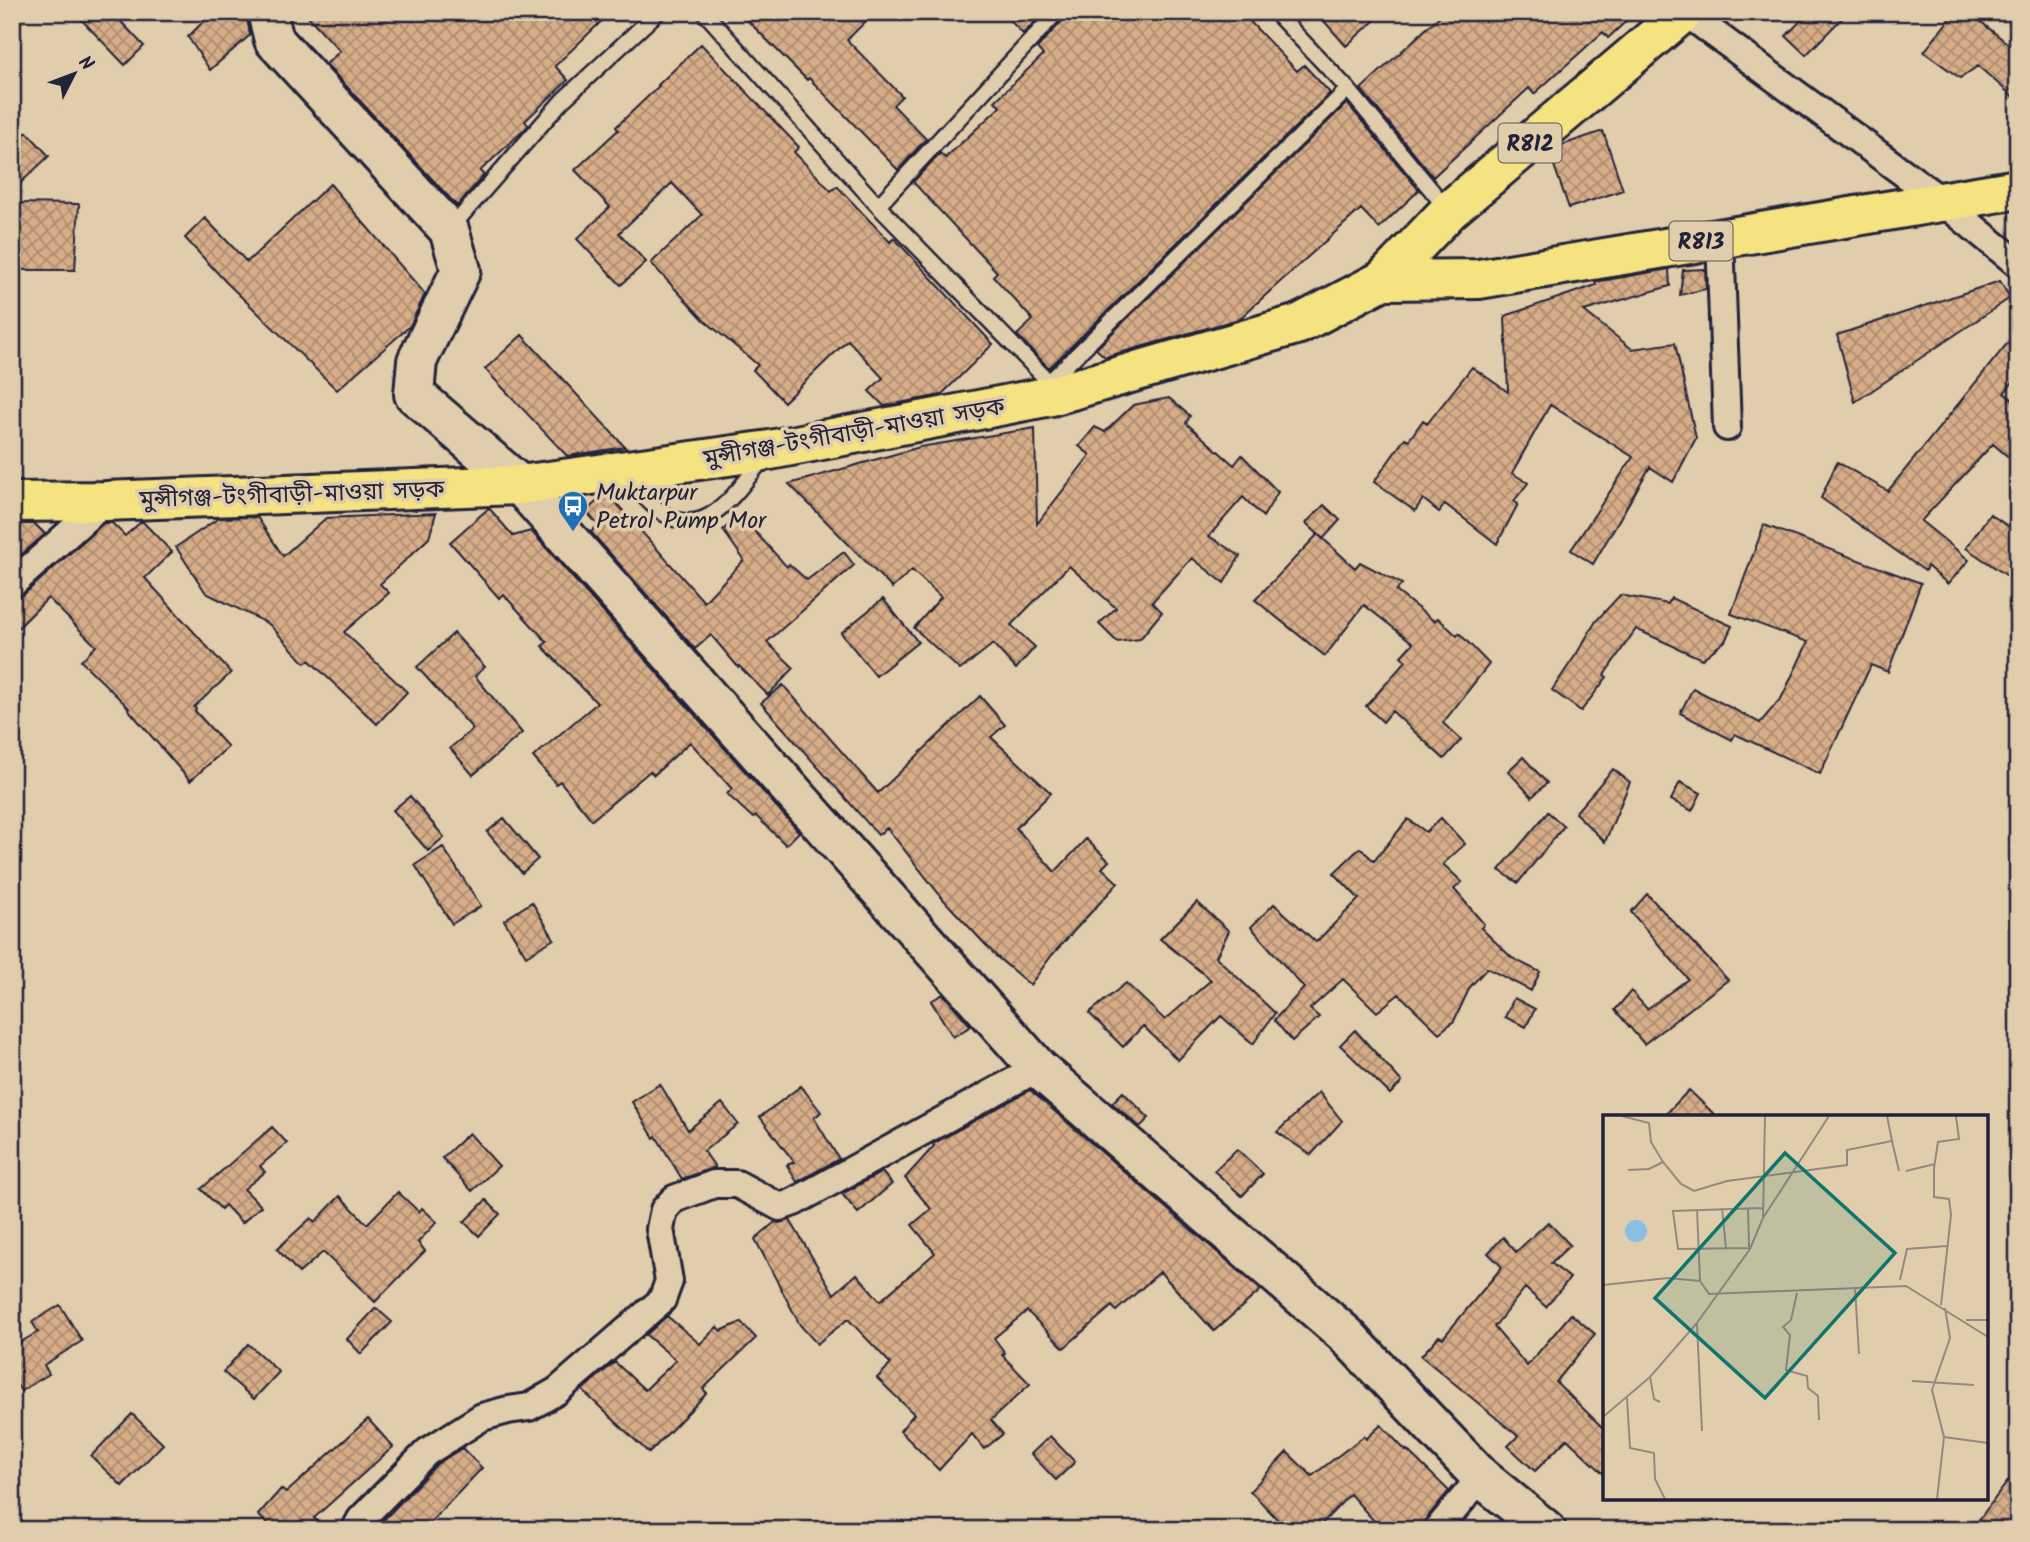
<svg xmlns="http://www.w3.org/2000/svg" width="2030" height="1542" viewBox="0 0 2030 1542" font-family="Kalam,'Noto Sans Bengali',sans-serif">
	<defs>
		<pattern id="building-cross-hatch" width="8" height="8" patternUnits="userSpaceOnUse" patternTransform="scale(1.75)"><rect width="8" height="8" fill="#d7ad88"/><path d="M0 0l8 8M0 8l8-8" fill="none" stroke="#ae8c70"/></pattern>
	</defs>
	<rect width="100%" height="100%" fill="#e0cdab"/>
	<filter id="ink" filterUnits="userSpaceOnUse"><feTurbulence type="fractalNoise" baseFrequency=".0143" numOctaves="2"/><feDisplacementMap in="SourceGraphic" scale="14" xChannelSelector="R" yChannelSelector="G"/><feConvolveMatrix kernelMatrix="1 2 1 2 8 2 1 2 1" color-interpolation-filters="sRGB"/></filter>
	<g filter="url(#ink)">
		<path fill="url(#building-cross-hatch)" stroke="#22223b" stroke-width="2" d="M74 12H112L144 46 125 65Z
			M213 12H246L250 35 210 70 188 37Z
			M304 12H611L555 66 568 80 525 121 528 125 525 129 480 171 484 175 457 206 326 64 340 51Z
			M739 12H875L847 40 902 96 893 105 926 139 898 170 809 78 807 80Z
			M1002 12H1044L1023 34Z
			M1066 12H1241L1297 71 1304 65 1330 93 1049 368 1017 335 1033 320 993 276 997 272 913 182 940 153 945 158 1000 107 995 101 1043 55 1037 48 1064 19Z
			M1316 12H1384L1346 46Z
			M1444 12H1636L1608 38 1603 32 1534 94 1529 88 1433 177 1361 89Z
			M1809 12H1848L1806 55 1786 36Z
			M1955 12H1969L2018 52V101L1978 66 1960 78 1924 52Z
			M701 44 799 147 794 152 831 191 837 186 890 242 894 238 993 344 941 395 884 406 869 391 883 378 848 340 784 402 753 370 758 365 704 320 651 263 702 215 672 183 619 233 646 262 621 285 577 239 610 207 575 170 618 130 616 127 659 86 658 85Z
			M1347 103 1419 190 1415 194 1379 228 1361 209 1239 319 1105 357 1096 349Z
			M1603 131 1623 190 1569 208 1550 154 1559 146Z
			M27 132 49 156 12 191V147Z
			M330 184 425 294 410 326 337 390 226 282 185 238 205 218 247 262Z
			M12 203 79 204 75 270H12Z
			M1669 269 1670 286 1584 311 1632 349 1675 343 1696 438 1673 482 1650 467 1593 564 1571 550 1633 457 1550 405 1512 473 1528 483 1514 501 1518 504 1497 544 1445 504 1439 512 1423 499 1415 511 1374 482 1405 438 1409 440 1423 420 1427 424 1472 367 1508 392 1505 316 1596 285 1595 282Z
			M1705 269 1706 289 1680 295 1683 270Z
			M2000 281 2010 298 1855 402 1837 335Z
			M2018 330V376L2004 393 2018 403V465L1993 444 1921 521 1969 560 1948 584 1927 566 1925 571 1821 498 1837 462 1888 491Z
			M522 335 625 447 567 456 485 369Z
			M1169 398 1190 416 1186 423 1234 465 1242 455 1278 492 1263 517 1243 497 1209 536 1240 556 1224 583 1192 558 1152 602 1162 612 1140 639 1117 642 1099 624 1116 608 1069 566 1011 625 1035 647 1016 669 993 644 960 670 914 628 941 597 912 570 892 588 789 484 920 447 1035 428 1037 524 1090 455 1079 446 1095 427 1105 432 1133 405Z
			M609 495 704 602 744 560 723 530 740 515 787 567 789 564 807 580 844 552 854 565 767 642 794 668 768 695 739 666 738 667 711 635 695 649 591 532 598 525 586 511 603 496Z
			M1324 505 1340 520 1323 539 1306 523Z
			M489 508 513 536 531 531 799 832 786 845 756 816 753 818 727 794 732 789 690 742 654 775 650 771 592 820 560 781 556 784 533 757 597 703 542 646 547 642 503 594 499 598 450 542Z
			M436 513 429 538 380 584 389 593 344 632 407 692 377 724 309 660 305 663 269 624 206 593 176 547 219 518 257 517 283 556 326 518Z
			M1990 514 2018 533V583L1966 548Z
			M142 521 172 552 145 578 231 673 194 707 196 709 195 711 228 747 190 781 128 709 129 708 81 661 96 646 48 598 12 634V599L22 596 104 523H112L125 536Z
			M12 524H35L45 534 12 563Z
			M1764 525 1921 583 1888 672 1871 665 1820 774 1735 734 1732 740 1680 713 1693 688 1760 723 1782 697 1808 642 1731 614Z
			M1318 534 1355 568 1360 562 1402 584 1396 591 1434 621 1438 618 1457 636 1459 633 1489 664 1443 723 1461 740 1444 759 1392 711 1383 722 1366 706 1406 661 1401 656 1413 643 1364 605 1325 656 1255 600Z
			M1620 595 1668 604 1671 598 1732 626 1725 641 1702 659 1636 629 1604 675 1607 677 1581 711 1552 690 1577 653 1596 621Z
			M883 599 918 642 876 676 841 633Z
			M454 633 485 667 475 676 522 733 473 775 450 748 473 729 417 667Z
			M783 685 878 793 980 696 1005 725 991 737 1051 793 1016 828 1055 872 1086 839 1109 861 1102 868 1118 883 1052 955 1030 985 996 956 943 899 887 828 878 835 761 703Z
			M1523 757 1547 783 1532 797 1508 771Z
			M1613 769 1630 782 1605 842 1575 813Z
			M1680 782 1701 793 1692 811 1671 800Z
			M410 796 444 837 428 851 393 810Z
			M1548 812 1564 826 1518 883 1499 870Z
			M504 818 538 859 522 873 487 832Z
			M1441 818 1465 844 1443 864 1462 882 1454 889 1484 924 1481 928 1512 958 1540 972 1531 991 1487 968 1470 987 1454 1021 1439 1033 1399 994 1377 1012 1343 979 1310 1009 1319 1017 1292 1041 1274 1020 1304 988 1251 927 1274 904 1316 942 1359 899 1334 873 1360 848 1374 861 1408 819 1426 832Z
			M443 847 481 906 452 924 415 865Z
			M1647 894 1728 980 1644 1044 1615 1010 1631 991 1647 1009 1688 979 1631 912Z
			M532 902 554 939 526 956 504 920Z
			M1197 902 1229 931 1216 957 1275 1013 1253 1044 1221 1016 1178 1060 1143 1026 1123 1047 1089 1013 1126 983 1165 1020 1211 980 1160 939Z
			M943 994 971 1026 953 1037 931 1001Z
			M1514 998 1535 1009 1526 1027 1505 1017Z
			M1355 1030 1402 1082 1390 1094 1340 1045Z
			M660 1084 688 1130 722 1103 738 1124 704 1151 715 1167 682 1179 656 1136 654 1138 632 1102Z
			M801 1086 821 1112 814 1118 839 1159 797 1182 787 1165 794 1162 760 1117Z
			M1030 1090 1261 1290 1214 1331 1160 1272 1116 1311 1112 1306 1064 1348 1027 1311 994 1338 1005 1353 1002 1355 1030 1384 991 1420 1003 1434 984 1449 972 1434 939 1470 900 1431 914 1414 877 1378 891 1364 848 1319 817 1344 800 1325 755 1239 775 1222 779 1223 790 1220 834 1294 857 1274 880 1301 935 1253 912 1225 931 1209 905 1178 934 1146 933 1144Z
			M1689 1090 1717 1117H1663Z
			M1123 1092 1149 1118 1140 1127 1112 1103Z
			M1319 1092 1342 1121 1311 1155 1277 1132Z
			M272 1127 287 1143 260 1166 265 1172 244 1189 261 1206 242 1223 225 1205 221 1209 201 1189Z
			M469 1133 499 1166 472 1191 442 1158Z
			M1237 1149 1263 1174 1242 1196 1214 1171Z
			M882 1172 892 1184 858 1213 842 1194Z
			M398 1192 419 1212 422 1208 437 1222 418 1242 425 1251 375 1302 323 1252 299 1273 277 1249 311 1218 315 1222 340 1196 367 1224Z
			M486 1200 500 1214 479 1236 464 1222Z
			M1548 1222 1570 1245 1551 1263 1570 1278 1546 1307 1525 1288 1494 1327 1527 1366 1571 1314 1595 1334 1556 1382 1605 1430V1475L1567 1439 1535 1471 1508 1446 1518 1436 1421 1356 1439 1336 1443 1338 1502 1267 1488 1253 1503 1237 1516 1252Z
			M60 1305 82 1341 44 1365 49 1374 21 1391 12 1377V1347L38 1332 32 1322Z
			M376 1308 392 1322 361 1354 347 1339Z
			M667 1316 700 1344 717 1327 721 1331 741 1322 756 1338 703 1389 707 1393 649 1453 582 1390 615 1362 645 1390 676 1360 646 1335Z
			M248 1344 279 1372 254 1399 223 1372Z
			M132 1414 163 1444 122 1486 91 1456Z
			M368 1419 393 1447 314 1518 326 1530H275L258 1515 281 1489 286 1493Z
			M1381 1425 1406 1451 1407 1450 1449 1491 1425 1520 1422 1530H1382L1350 1494 1316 1530H1288L1250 1491 1287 1452 1312 1476 1364 1436 1366 1439Z
			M1050 1436 1075 1462 1056 1480 1031 1454Z
			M462 1448 482 1468 423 1530H374L437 1464Z
			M2018 1468V1530H1971Z"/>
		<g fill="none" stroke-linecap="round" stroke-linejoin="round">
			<g stroke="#22223b" stroke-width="19">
				<path id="lane" d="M704 12 878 206 1049 382 1051 394
					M1275 12 1348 89 1447 209
					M878 206 1057 12
					M450 229 562 101 658 12
					M1049 382 1348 89
					M624 475C634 486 644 498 655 507 703 548 735 493 763 459"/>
			</g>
			<g stroke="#22223b" stroke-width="32">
				<path id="street" d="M1685 12 1943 202 2018 264
					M1720 238 1727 427
					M12 584 105 501
					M355 1530 361 1519 427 1452 482 1417 508 1410 529 1407 557 1391 662 1300 669 1281 660 1229 664 1210 674 1199 714 1184H737L780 1207 794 1202 1038 1068
					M1437 1530 1481 1477"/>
			</g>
			<g stroke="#22223b" stroke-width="44">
				<path id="secondary" d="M267 12 274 40 449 230 461 270 417 361 414 394 520 485 1038 1068 1346 1335 1481 1477 1546 1530"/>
			</g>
			<g stroke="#22223b" stroke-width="44">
				<path id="primary" d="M1383 280 1479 279 2018 189
					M12 502 105 501 520 485 770 450 1051 396 1299 324 1383 280 1449 211 1684 12"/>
			</g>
			<use href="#lane" stroke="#e0cdab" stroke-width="14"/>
			<use href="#street" stroke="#e0cdab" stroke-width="26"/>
			<use href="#secondary" stroke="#e0cdab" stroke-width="38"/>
			<use href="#primary" stroke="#f5e382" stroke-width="38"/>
		</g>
	</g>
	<defs>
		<g id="bus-pin" transform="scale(1.575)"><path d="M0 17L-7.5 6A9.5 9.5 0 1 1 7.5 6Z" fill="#1f6fb2" stroke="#e0cdab"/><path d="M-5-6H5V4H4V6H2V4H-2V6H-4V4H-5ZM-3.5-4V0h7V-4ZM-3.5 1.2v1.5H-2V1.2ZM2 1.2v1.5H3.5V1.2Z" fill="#fff"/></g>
	</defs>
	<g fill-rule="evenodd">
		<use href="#bus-pin" x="573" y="506"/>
	</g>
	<g text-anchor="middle" stroke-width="7" stroke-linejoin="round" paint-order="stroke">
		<g fill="#e0cdab" stroke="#5b555d" stroke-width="2">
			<rect x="1498.5" y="123.5" width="63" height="39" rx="5"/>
			<rect x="1669.5" y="221.5" width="63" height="39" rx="5"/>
		</g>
		<g font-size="23" font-weight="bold" fill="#22223b">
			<text x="1530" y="151">R812</text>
			<text x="1701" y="249">R813</text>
		</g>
		<g font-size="24" fill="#22223b" stroke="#e0cdab">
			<text transform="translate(854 432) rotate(-10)" y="8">মুন্সীগঞ্জ-টংগীবাড়ী-মাওয়া সড়ক</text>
			<text transform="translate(292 494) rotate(-2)" y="8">মুন্সীগঞ্জ-টংগীবাড়ী-মাওয়া সড়ক</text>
		</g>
		<g font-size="24" fill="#22223b" stroke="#e0cdab" text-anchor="start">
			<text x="596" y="500">Muktarpur<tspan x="596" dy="28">Petrol Pump Mor</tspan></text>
		</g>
	</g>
	<g transform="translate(1603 1115)">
		<rect width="385" height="385" fill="#e0cdab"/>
		<path d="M22 116a11 11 0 1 1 22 0a11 11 0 1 1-22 0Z" fill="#87bfe5"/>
		<path fill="none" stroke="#94897e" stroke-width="2" d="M19 1 46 8 48 27 60 47 78 69 91 76 124 66 244 50V35L289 26 284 1M289 26 296 56M25 55 46 54 60 47M303 56 332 49M119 93 123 134M145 93 146 132M94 94 97 166M160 103 226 1M147 133 75 134 70 96 160 93M297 165 304 134 344 131M0 170 65 163 97 166 106 179 303 171 385 222M252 173 256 239M194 178 188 205 180 212 187 220 183 255 204 261 205 273 215 281 216 305M338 190 348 100 346 84 331 82V53L335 27 356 24 353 1M342 193 347 223 329 275 341 322 385 328M363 205H385M94 209 99 316M47 262 51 284 57 287M309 266 371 270M24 283 27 333 51 338 52 364 62 384M0 302 47 262 94 208 147 134 160 103 162 1M334 384 341 322"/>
		<path fill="#0f766e" fill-opacity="0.15" stroke="#0f766e" stroke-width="3.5" d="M182 38 292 138 162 283 52 183Z"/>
		<rect width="385" height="385" fill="none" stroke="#22223b" stroke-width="3.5"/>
	</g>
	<rect width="2030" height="1542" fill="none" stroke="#e0cdab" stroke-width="42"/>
	<rect x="21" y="21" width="1988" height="1500" fill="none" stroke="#22223b" stroke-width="2.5" filter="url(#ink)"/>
	<g transform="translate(74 74) rotate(48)" stroke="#e0cdab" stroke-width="5" paint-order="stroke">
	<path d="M0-5L12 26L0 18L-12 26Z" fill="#22223b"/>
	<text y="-10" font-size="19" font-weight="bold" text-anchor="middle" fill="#22223b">N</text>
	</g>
</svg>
